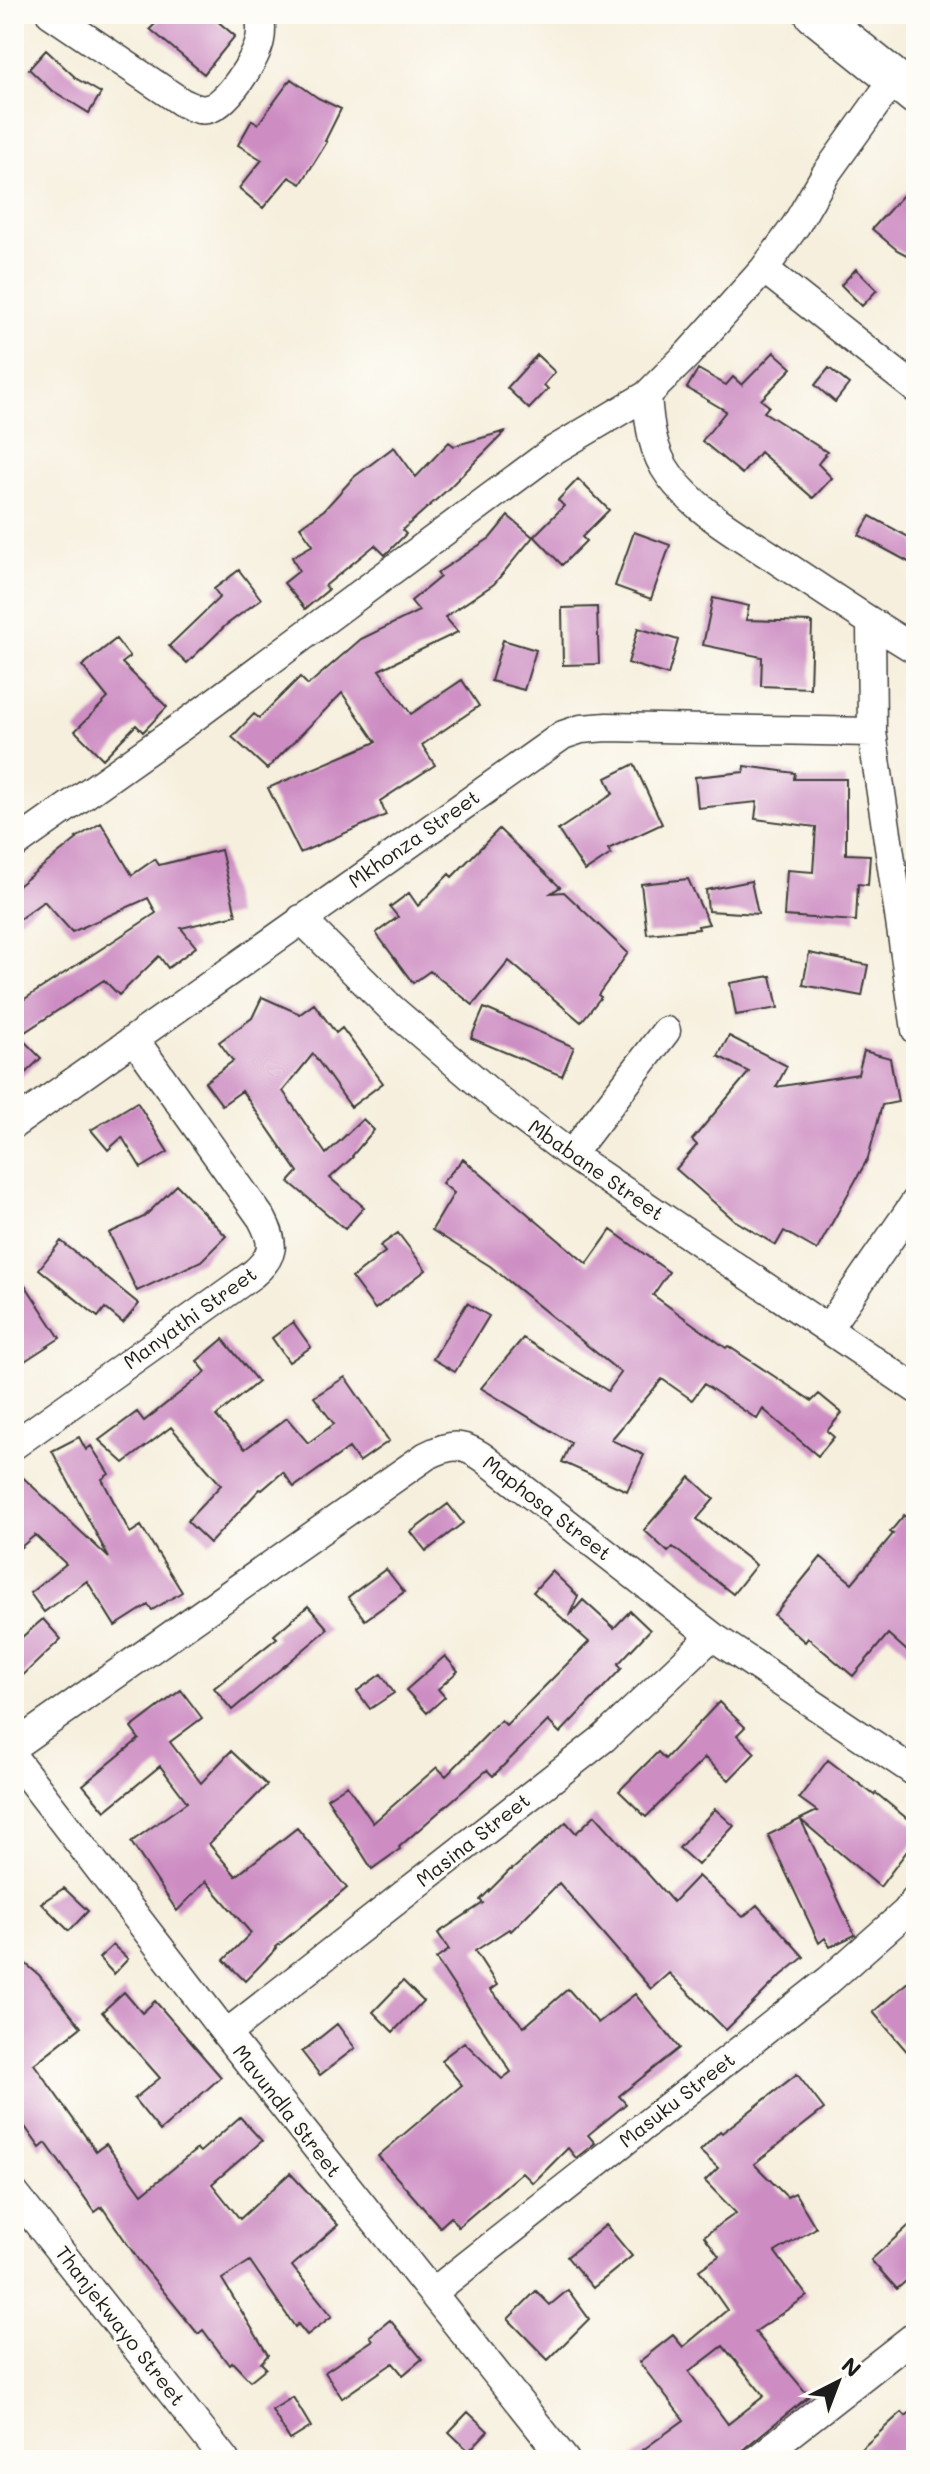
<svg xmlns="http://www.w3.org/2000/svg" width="930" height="2474" viewBox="0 0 930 2474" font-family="Mali,sans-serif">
	<rect width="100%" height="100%" fill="#fdfcf7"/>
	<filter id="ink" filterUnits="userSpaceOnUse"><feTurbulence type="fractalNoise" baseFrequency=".0125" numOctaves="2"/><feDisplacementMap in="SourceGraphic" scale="16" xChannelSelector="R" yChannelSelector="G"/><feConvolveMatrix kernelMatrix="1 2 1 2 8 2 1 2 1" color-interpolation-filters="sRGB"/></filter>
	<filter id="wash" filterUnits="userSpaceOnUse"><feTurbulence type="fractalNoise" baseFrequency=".006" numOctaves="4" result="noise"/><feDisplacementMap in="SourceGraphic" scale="32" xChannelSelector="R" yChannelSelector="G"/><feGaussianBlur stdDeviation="1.8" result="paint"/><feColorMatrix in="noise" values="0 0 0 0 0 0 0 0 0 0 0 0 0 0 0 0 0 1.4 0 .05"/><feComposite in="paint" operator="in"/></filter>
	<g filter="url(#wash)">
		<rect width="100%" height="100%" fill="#f6efdd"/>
		<g id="blocks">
			<path fill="#cd8dc3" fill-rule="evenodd" d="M165 14H209L235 36 204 74 150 29Z
				M46 50 77 79 101 93 89 113 50 89 29 69Z
				M291 79 318 98 341 109 325 141 327 142 301 184 289 177 263 208 239 188 262 160 238 145 252 120 258 124Z
				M916 181V260L897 250 872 229Z
				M856 269 877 290 862 306 841 285Z
				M774 352 792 368 761 400 769 406 764 412 827 452 818 464 832 478 813 498 760 452 742 474 702 441 726 411 687 388 698 369 726 385 733 377 742 385Z
				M537 355 555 372 544 385 548 389 529 409 507 388Z
				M829 368 849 384 835 402 815 385Z
				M506 431 446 491 402 530 406 534 385 555 375 545 325 586 328 590 305 609 284 583 299 571 292 557 313 545 300 527 324 510 354 477 394 447 416 477 449 442 454 446Z
				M578 479 609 510 582 537 586 541 562 565 534 536 564 506 558 500Z
				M508 516 533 537 494 584 445 617 458 632 379 670 411 714 462 680 479 706 422 745 435 765 380 801 386 815 300 853 268 788 376 742 342 693 267 769 232 737 254 714 259 718 300 677 308 685 361 639 419 611 411 601 440 577 437 573 490 538Z
				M870 516 916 541V566L859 535Z
				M634 532 670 545 651 599 615 586Z
				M239 570 261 599 226 625 187 663 169 646 220 597 214 589Z
				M713 598 749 606 746 620 812 622 810 688 761 686 762 657 703 645Z
				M597 607 599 664 563 665 562 608Z
				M638 628 678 640 668 675 628 663Z
				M116 639 130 657 122 663 167 707 143 732 136 725 103 759 75 731 108 698 82 666Z
				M503 640 536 650 524 690 491 681Z
				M634 764 662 824 608 849 611 854 585 871 558 830 613 794 606 778Z
				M745 766 795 773 794 779H846V854L870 855 868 885 858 884 856 921 784 916 787 870 813 872 816 827 755 819 757 802 698 808 695 777 744 772Z
				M101 823 132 875 155 859 159 865 221 850 236 915 181 928 196 947 168 968 159 956 119 995 104 980 19 1036 41 1058 14 1084V1006L156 913 148 898 72 932 44 901 14 923V889L77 839 76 838Z
				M499 829 560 887 551 893 564 892 628 953 598 995 601 997 581 1022 509 961 473 1005 430 971 413 983 376 933 398 917 390 907 409 893 418 906 449 874 452 877Z
				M688 879 709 924 698 926 699 929 647 934 641 884Z
				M751 881 758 914 708 911 706 890Z
				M809 953 868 965 862 996 803 985Z
				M771 976 778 1008 736 1015 730 983Z
				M262 997 300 1014 314 1004 336 1033 342 1028 383 1083 351 1107 313 1054 283 1091 326 1154 363 1119 374 1130 352 1156 353 1157 330 1178 364 1207 345 1229 289 1182 298 1172 242 1091 222 1105 205 1082 233 1061 219 1042 252 1018Z
				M484 1008 574 1047 562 1076 471 1038Z
				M729 1036 787 1066 776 1087 858 1074 864 1051 890 1058 898 1102 882 1105 868 1158 817 1250 784 1231 776 1245 734 1220 676 1169 697 1145 692 1140 749 1072 718 1056Z
				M137 1102 168 1152 141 1168 122 1137 108 1150 91 1130Z
				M463 1159 587 1264 611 1230 669 1272 653 1295 726 1348 728 1346 812 1401 819 1394 842 1413 827 1431 834 1437 818 1456 763 1409 757 1419 704 1384 692 1400 662 1379 611 1440 644 1455 627 1491 562 1462 571 1443 481 1388 523 1338 608 1391 621 1373 490 1266 432 1230 454 1193 442 1183Z
				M177 1185 226 1236 201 1261 137 1291 109 1233 144 1217Z
				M398 1233 426 1270 375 1309 352 1278 385 1252 380 1246Z
				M61 1241 139 1304 123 1323 105 1308 98 1317 39 1269Z
				M14 1268 60 1338 14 1368Z
				M467 1303 489 1316 455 1372 433 1359Z
				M293 1322 311 1347 289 1362 272 1338Z
				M223 1339 258 1382 216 1416 245 1449 287 1418 308 1443 334 1424 314 1397 345 1377 389 1441 359 1462 349 1448 294 1487 283 1472 262 1490 260 1489 210 1543 187 1521 221 1485 171 1427 124 1463 99 1440 137 1412 144 1421 206 1372 197 1361Z
				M79 1437 86 1450 91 1446 109 1474 102 1479 130 1533 141 1526 182 1592 152 1610 148 1605 115 1626 87 1581 44 1612 30 1593 66 1564 35 1535 14 1553V1469L109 1558 52 1451Z
				M690 1477 714 1499 697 1519 756 1565 733 1594 673 1547 668 1552 644 1530Z
				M448 1504 463 1523 426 1551 411 1532Z
				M916 1506V1659L888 1634 853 1676 808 1638 805 1642 774 1615 821 1557 852 1583 893 1534 890 1532 904 1515 907 1518Z
				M386 1569 404 1592 365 1620 348 1597Z
				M552 1571 578 1596 569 1616 583 1600 614 1628 630 1611 650 1630 618 1664 622 1668 560 1733 548 1721 493 1776 487 1770 399 1847 400 1849 372 1869 327 1798 347 1785 373 1823 437 1767 446 1776 501 1720 506 1725 589 1642 533 1592Z
				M308 1606 328 1629 232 1710 214 1688 277 1638 274 1635Z
				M43 1619 61 1639 14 1684V1644Z
				M445 1656 458 1671 438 1689 445 1697 427 1713 406 1690Z
				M381 1674 394 1693 370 1709 357 1691Z
				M181 1690 202 1718 170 1742 201 1783 231 1751 267 1785 209 1844 236 1876 297 1828 347 1888 276 1947 277 1948 245 1981 224 1960 251 1933 206 1881 177 1911 131 1842 187 1802 160 1766 105 1811 83 1785 139 1739 131 1728Z
				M719 1702 745 1727 737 1735 755 1753 729 1780 705 1758 646 1817 619 1791 658 1752 665 1759Z
				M828 1760 874 1795 876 1793 916 1826V1839L880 1887 801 1820 855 1935 830 1947 825 1938 819 1943 768 1835 817 1811 799 1798Z
				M715 1809 734 1826 698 1865 679 1848Z
				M595 1815 673 1902 698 1876 743 1917 757 1905 804 1957 777 1979 726 2030 669 1973 651 1989 559 1883 511 1931 509 1929 475 1951 497 1985 490 1990 524 2027 568 1989 598 2023 635 1994 679 2048 619 2096 626 2104 588 2135 595 2143 576 2158 568 2148 533 2183 522 2172 458 2227 451 2217 440 2227 378 2156 462 2085 441 2060 464 2042 502 2079 511 2072 436 1959 449 1950 438 1933 483 1903 480 1900 511 1869 512 1870 566 1822 576 1833Z
				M64 1888 88 1911 69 1931 41 1903Z
				M113 1945 128 1959 114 1974 99 1958Z
				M14 1954 39 1975 81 2027 34 2064 96 2151 106 2144 142 2194 197 2149 200 2152 240 2117 262 2141 212 2184 240 2219 290 2173 338 2225 292 2266 332 2316 307 2335 298 2324 295 2327 250 2261 222 2279 268 2355 261 2363 266 2368 250 2381 232 2362 229 2365 203 2330 198 2334 139 2261 102 2207 95 2212 46 2143 40 2148 14 2111Z
				M916 1975V2062L873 2012Z
				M403 1981 423 2001 393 2032 373 2012Z
				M124 1992 142 2013 155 2001 221 2077 160 2131 134 2099 160 2078 102 2012Z
				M337 2024 355 2048 320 2075 302 2052Z
				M797 2074 824 2109 754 2164 787 2197 795 2193 816 2228 775 2252 807 2296 755 2332 809 2396 746 2447 741 2453 739 2460 731 2451 719 2460H629L684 2420 639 2362 673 2335 683 2347 727 2310 699 2270 719 2256 704 2236 736 2213 705 2181 718 2168 700 2151 720 2131 722 2133ZM723 2346 764 2396 728 2424 689 2372Z
				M916 2219V2272L897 2289 871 2260Z
				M606 2225 632 2256 593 2288 567 2257Z
				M568 2290 589 2319 548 2360 508 2319 536 2291 550 2305Z
				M390 2320 422 2359 403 2375 393 2363 342 2398 325 2372 373 2340 370 2336Z
				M293 2397 311 2427 290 2440 272 2410Z
				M916 2407V2460H849L902 2412 906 2416Z
				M468 2412 488 2431 469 2451 449 2432Z"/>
		</g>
	</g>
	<g filter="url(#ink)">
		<use href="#blocks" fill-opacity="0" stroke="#3d3c39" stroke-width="2"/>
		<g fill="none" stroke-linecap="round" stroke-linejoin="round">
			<g stroke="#3d3c39" stroke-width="31">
				<path id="street" d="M51 14 183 103C191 106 198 111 207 109 226 107 257 58 260 40 262 31 261 23 260 14
					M764 269 916 389
					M647 395C649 423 652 452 670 476 695 510 736 533 771 556 819 588 866 620 916 650
					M871 623 872 732 916 1030
					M14 845 185 724 554 450 647 395 688 354 764 269 796 225 825 175 894 79
					M301 919 392 1009 501 1102 571 1155 916 1389
					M14 1124 563 735 581 729 607 727 872 732
					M571 1155 666 1031
					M828 1328 916 1201
					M14 1445 253 1274C275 1255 275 1244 262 1219L135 1040
					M14 1746 426 1456C450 1444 461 1442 484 1458L712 1636 916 1773
					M14 1758 226 2034 565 2460
					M226 2034 604 1738 712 1636
					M14 2193 225 2460
					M432 2293 829 1980 906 1912 916 1899
					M756 2460 916 2335"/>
			</g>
			<g stroke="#3d3c39" stroke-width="41">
				<path id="secondary" d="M814 14 916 96"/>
			</g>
			<use href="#street" stroke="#fff" stroke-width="28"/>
			<use href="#secondary" stroke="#fff" stroke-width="38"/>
		</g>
	</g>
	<g text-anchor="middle" stroke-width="6" stroke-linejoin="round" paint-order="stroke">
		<g font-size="20" fill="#1c1c1c" stroke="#fdfcf7">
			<text transform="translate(414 839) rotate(-35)" y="7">Mkhonza Street</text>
			<text transform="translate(596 1170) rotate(35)" y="7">Mbabane Street</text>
			<text transform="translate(190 1318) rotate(-36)" y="7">Manyathi Street</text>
			<text transform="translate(547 1508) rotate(38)" y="7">Maphosa Street</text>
			<text transform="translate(473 1840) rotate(-38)" y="7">Masina Street</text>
			<text transform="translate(677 2100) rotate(-38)" y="7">Masuku Street</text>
			<text transform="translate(287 2111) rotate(52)" y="7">Mavundla Street</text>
			<text transform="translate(120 2326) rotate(52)" y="7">Thanjekwayo Street</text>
		</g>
	</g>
	<rect width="930" height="2474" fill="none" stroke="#fdfcf7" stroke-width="48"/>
	<g transform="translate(838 2382) rotate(42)" stroke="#fdfcf7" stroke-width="6" paint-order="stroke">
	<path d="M0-6L14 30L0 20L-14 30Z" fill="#1c1c1c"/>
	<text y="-12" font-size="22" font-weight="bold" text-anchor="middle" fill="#1c1c1c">N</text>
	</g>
</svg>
